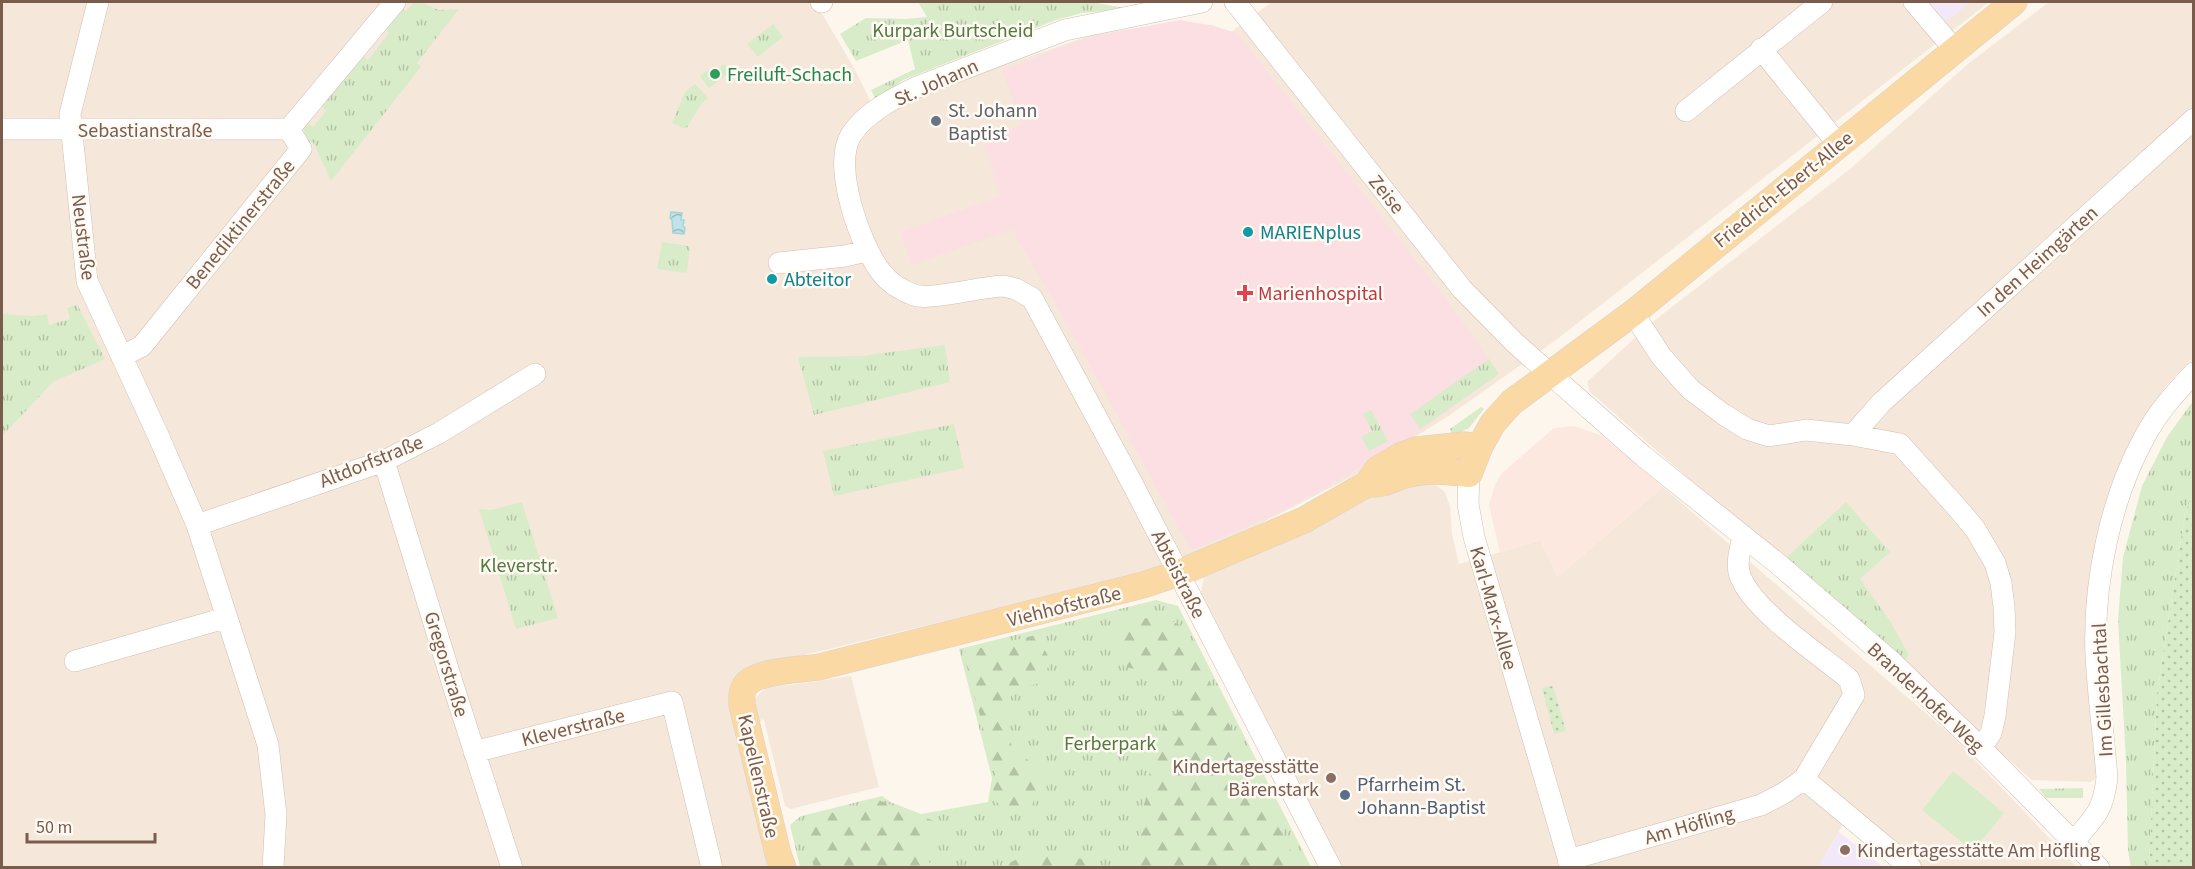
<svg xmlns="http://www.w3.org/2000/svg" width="2195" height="869" viewBox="0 0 2195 869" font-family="'Source Sans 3',sans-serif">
	<defs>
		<pattern id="grass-tufts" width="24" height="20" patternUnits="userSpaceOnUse" patternTransform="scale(1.5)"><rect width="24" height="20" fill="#d8ecc9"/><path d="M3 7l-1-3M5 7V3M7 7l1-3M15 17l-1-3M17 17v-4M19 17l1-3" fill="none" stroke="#b4c2a5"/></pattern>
		<pattern id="forest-firs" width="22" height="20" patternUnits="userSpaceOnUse" patternTransform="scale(1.5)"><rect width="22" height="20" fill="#d8ecc9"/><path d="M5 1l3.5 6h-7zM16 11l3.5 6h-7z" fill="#b4c2a5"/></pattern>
		<pattern id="garden-dots" width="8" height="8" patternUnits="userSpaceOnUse" patternTransform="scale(1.5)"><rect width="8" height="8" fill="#d8ecc9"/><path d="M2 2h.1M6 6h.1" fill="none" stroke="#b4c2a5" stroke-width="1.8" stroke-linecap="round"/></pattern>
		<pattern id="water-waves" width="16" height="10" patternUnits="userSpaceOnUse" patternTransform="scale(1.5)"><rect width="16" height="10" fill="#bfe3e8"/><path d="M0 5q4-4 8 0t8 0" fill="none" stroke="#a0bbbe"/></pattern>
	</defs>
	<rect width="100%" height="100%" fill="#fdf6ec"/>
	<path fill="#f5e8da" d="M2 2H815L853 66 878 116 937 89 1094 34 1174 23 1212 25 1231 32 1272 2H1989L1556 340 1450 415 1351 477 1200 555 1148 572 746 669 738 674 731 683 730 693 772 867 2 868Z
		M2049 2H2193V358L2165 387 2138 431 2086 656 2096 778 2091 782 2032 780 1590 392 1587 382 1650 324 1850 169 1969 63Z
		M1422 483 1435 484 1445 492 1450 507 1452 534 1459 564 1541 540 1558 576 1663 487 1951 735 2077 867H1924L1849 806 1839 832 1818 867H1342L1200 598 1204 577 1303 534 1368 497Z
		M851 676 879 787 791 809 785 806 764 720 762 719 758 725 754 703 756 698 763 690 772 686 790 685Z"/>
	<path fill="#fde8e0" d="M1574 426 1601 435 1663 487 1557 577 1540 540 1500 553 1489 505 1495 484 1502 473 1554 428Z"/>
	<path fill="#f3e8fa" d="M1920 2H1971L1941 25Z
		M1839 832 1883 867H1818Z"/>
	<path fill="#fbdfe3" d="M1180 20 1209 25 1237 33 1447 300 1499 374 1410 438 1351 473 1284 510 1195 549 1189 547 1055 302 1017 239 1014 229 912 265 900 232 1001 196 979 128 989 125 993 136 1022 125 1002 70 1089 37Z"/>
	<path fill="url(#grass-tufts)" d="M414 2H420L439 10 459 9 417 63 421 67 331 181 313 142H309L299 120 301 118 313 127 326 111 315 101 356 51 368 60 389 33 378 24 396 3 406 12Z
		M922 2H1091L1130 9 1082 13 1056 20 903 80 876 100 871 90 915 69 908 40 856 61 840 34 866 18 906 19 927 17 919 4Z
		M773 24 783 37 758 57 747 44Z
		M695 84 708 98 702 103 686 129 672 123 685 92Z
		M662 242 690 246 687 273 657 269Z
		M77 304 105 359 53 382 2 436V314L34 316 47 314 49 325 70 319 67 308Z
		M945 345 950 382 814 415 798 357 861 356Z
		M1489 359 1499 374 1420 429 1410 414Z
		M2193 401V494L2185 513 2157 694 2149 867 2131 868 2128 851 2126 762 2118 620 2123 557 2142 486 2167 437Z
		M1481 407 1484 409 1469 428 1453 436 1450 429Z
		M1371 410 1388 441 1369 451 1361 437 1372 431 1363 414Z
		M954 424 964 468 834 496 823 451Z
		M522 502 558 618 516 629 479 509 491 510Z
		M1846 502 1890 552 1860 579 1890 621 1909 655 1901 663 1785 559Z
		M1156 600 1178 606 1311 867H800L790 825 801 816 882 796 890 802 921 814 988 802 992 778 959 649Z
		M2083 788V798H2046L2039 789Z"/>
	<path fill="url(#forest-firs)" d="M1163 616 1181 626 1299 867H1123L1136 863 1150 770 1164 723 1190 703 1182 677 1124 667 1113 635 1138 619Z
		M1036 635 1051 661 1040 683 1013 690 1003 719 1012 747 1039 769V790L1026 817 1002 808 992 796 996 776 963 652Z
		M878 800 934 821 937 840 927 842 918 852 930 863 941 864 943 867H814L803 824 805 820Z
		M1032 852 1068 855 1108 867H1001Z"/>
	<path fill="url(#garden-dots)" d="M2193 494V867H2149L2157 694 2185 513Z
		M1553 686 1566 731 1554 734 1542 688Z"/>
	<path fill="#d8ecc9" d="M724 64 730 72 709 88 700 76 709 69 712 72Z
		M1953 771 2004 813 1973 851 1922 810Z"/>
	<path fill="url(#water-waves)" stroke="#a5d3da" stroke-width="1.5" d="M671 212 682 213 681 220H684L683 226 685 228 684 234 673 233 672 220 670 218Z"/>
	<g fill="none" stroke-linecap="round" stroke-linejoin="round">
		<g stroke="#d1beb0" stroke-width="22">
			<path id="minor" d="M98 2 70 114 87 281 158 435 197 525 268 745 276 815 273 868
				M821 2H822
				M1202 2 1065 30 917 87C894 98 865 113 851 135 832 166 860 245 881 272 890 284 900 290 914 295 930 301 983 286 1004 286L1016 289 1032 298 1132 483 1331 868
				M1235 2 1462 289 1515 343 1643 456 1777 563 1892 662 1981 748 2099 868
				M1914 2 1955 50
				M1761 49 1838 144
				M1686 111 1822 2
				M2 129H289
				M289 129 395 2
				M779 263 845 256 866 251
				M1633 313 1661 356 1690 389 1723 414 1747 429 1769 436 1806 430 1853 435 1900 444 1961 512 1975 529 1995 563 2001 583 2004 607 2005 632 1995 716 1991 733 1981 748
				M123 356 142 346 301 149 289 129
				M1853 435 1881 403 2194 119
				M384 461 453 685 512 868
				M1469 474 1468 504 1474 537 1571 868
				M197 525 384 461 439 433 535 374
				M75 661 225 618
				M474 752 672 702 712 868
				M1804 779 1911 868
				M2074 841C2095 817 2103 811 2107 778 2104 737 2098 696 2096 655 2093 584 2110 500 2144 438 2157 413 2175 393 2194 373
				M1568 860 1761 805 1784 793 1804 779 1854 695 1849 679C1820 655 1755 612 1741 578 1735 566 1740 550 1743 537"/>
		</g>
		<g stroke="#dad1cd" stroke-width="27">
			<path id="major" d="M1370 484C1383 485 1390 480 1402 476 1425 469 1446 471 1469 474L1480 446 1493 423 1512 402 1633 313 2014 2
				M783 868 778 854 742 705C742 698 741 692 745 686 756 670 801 670 819 667L1143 585 1179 573 1304 520 1367 484 1378 469 1400 456 1416 450 1463 445 1480 446"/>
		</g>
		<use href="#minor" stroke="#fff" stroke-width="21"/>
		<use href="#major" stroke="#fbd9a5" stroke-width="26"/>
	</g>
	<circle fill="#2e9e5b" stroke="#fffaf3" stroke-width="2" cx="715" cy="74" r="6"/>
	<circle fill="#6b7280" stroke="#fffaf3" stroke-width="2" cx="936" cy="121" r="6"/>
	<g fill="#0f9aa8" stroke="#fffaf3" stroke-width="2">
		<circle cx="1248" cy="232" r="6"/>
		<circle cx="772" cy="279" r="6"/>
	</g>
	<path fill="#e0444e" stroke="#fffaf3" stroke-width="2" d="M1242 284h6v6h6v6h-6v6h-6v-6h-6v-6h6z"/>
	<g fill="#8d6e63" stroke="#fffaf3" stroke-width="2">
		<circle cx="1331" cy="778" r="6"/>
		<circle cx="1845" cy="850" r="6"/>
	</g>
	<circle fill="#5c6f8a" stroke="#fffaf3" stroke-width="2" cx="1345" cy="795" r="6"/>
	<g text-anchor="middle" stroke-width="5" stroke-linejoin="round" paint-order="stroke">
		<g font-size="20" fill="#537a41" stroke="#fffaf3">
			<text x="953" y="37">Kurpark Burtscheid</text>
			<text x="519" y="572">Kleverstr.</text>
			<text x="1110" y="750">Ferberpark</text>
		</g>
		<g font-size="20" fill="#27864d" stroke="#fffaf3" text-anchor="start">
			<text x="727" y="81">Freiluft-Schach</text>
		</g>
		<g font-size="20" fill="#7a5c4d" stroke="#fffaf3">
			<text transform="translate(936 82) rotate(-24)" y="7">St. Johann</text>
			<text x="145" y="137">Sebastianstraße</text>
			<text transform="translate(1783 189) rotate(-39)" y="7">Friedrich-Ebert-Allee</text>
			<text transform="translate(1387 194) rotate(51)" y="7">Zeise</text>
			<text transform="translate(240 224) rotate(-51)" y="7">Benediktinerstraße</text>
			<text transform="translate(84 237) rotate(83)" y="7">Neustraße</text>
			<text transform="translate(2037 261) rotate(-42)" y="7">In den Heimgärten</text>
			<text transform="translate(371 461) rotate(-22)" y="7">Altdorfstraße</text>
			<text transform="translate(1179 574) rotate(63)" y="7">Abteistraße</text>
			<text transform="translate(1064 606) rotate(-14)" y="7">Viehhofstraße</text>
			<text transform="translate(1494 608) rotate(74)" y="7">Karl-Marx-Allee</text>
			<text transform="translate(447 664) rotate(73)" y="7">Gregorstraße</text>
			<text transform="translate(2102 690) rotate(-93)" y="7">Im Gillesbachtal</text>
			<text transform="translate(1926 697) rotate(43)" y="7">Branderhofer Weg</text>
			<text transform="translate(573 727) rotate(-14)" y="7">Kleverstraße</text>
			<text transform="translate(759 776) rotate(77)" y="7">Kapellenstraße</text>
			<text transform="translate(1689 825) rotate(-16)" y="7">Am Höfling</text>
		</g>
		<g font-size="20" fill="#5b616d" stroke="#fffaf3" text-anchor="start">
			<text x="948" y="117">St. Johann<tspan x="948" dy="23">Baptist</tspan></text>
		</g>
		<g font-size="20" fill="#0d838f" stroke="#fffaf3" text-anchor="start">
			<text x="1260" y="239">MARIENplus</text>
			<text x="784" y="286">Abteitor</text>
		</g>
		<g font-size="20" fill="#be3a42" stroke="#fffaf3" text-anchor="start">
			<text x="1258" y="300">Marienhospital</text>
		</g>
		<g font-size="20" fill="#785e54" stroke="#fffaf3" text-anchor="end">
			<text x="1319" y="773">Kindertagesstätte<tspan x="1319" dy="23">Bärenstark</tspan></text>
			<text x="1857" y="857" text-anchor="start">Kindertagesstätte Am Höfling</text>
		</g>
		<g font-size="20" fill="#4e5e75" stroke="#fffaf3" text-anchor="start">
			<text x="1357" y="791">Pfarrheim St.<tspan x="1357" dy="23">Johann-Baptist</tspan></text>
		</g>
	</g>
	<rect width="2195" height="869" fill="none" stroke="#7a5c4d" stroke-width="6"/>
	<path d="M27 833v9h128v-9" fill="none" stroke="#7a5c4d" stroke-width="3"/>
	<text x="36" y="833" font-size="18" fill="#7a5c4d" stroke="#fffaf3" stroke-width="4.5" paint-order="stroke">50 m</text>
</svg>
